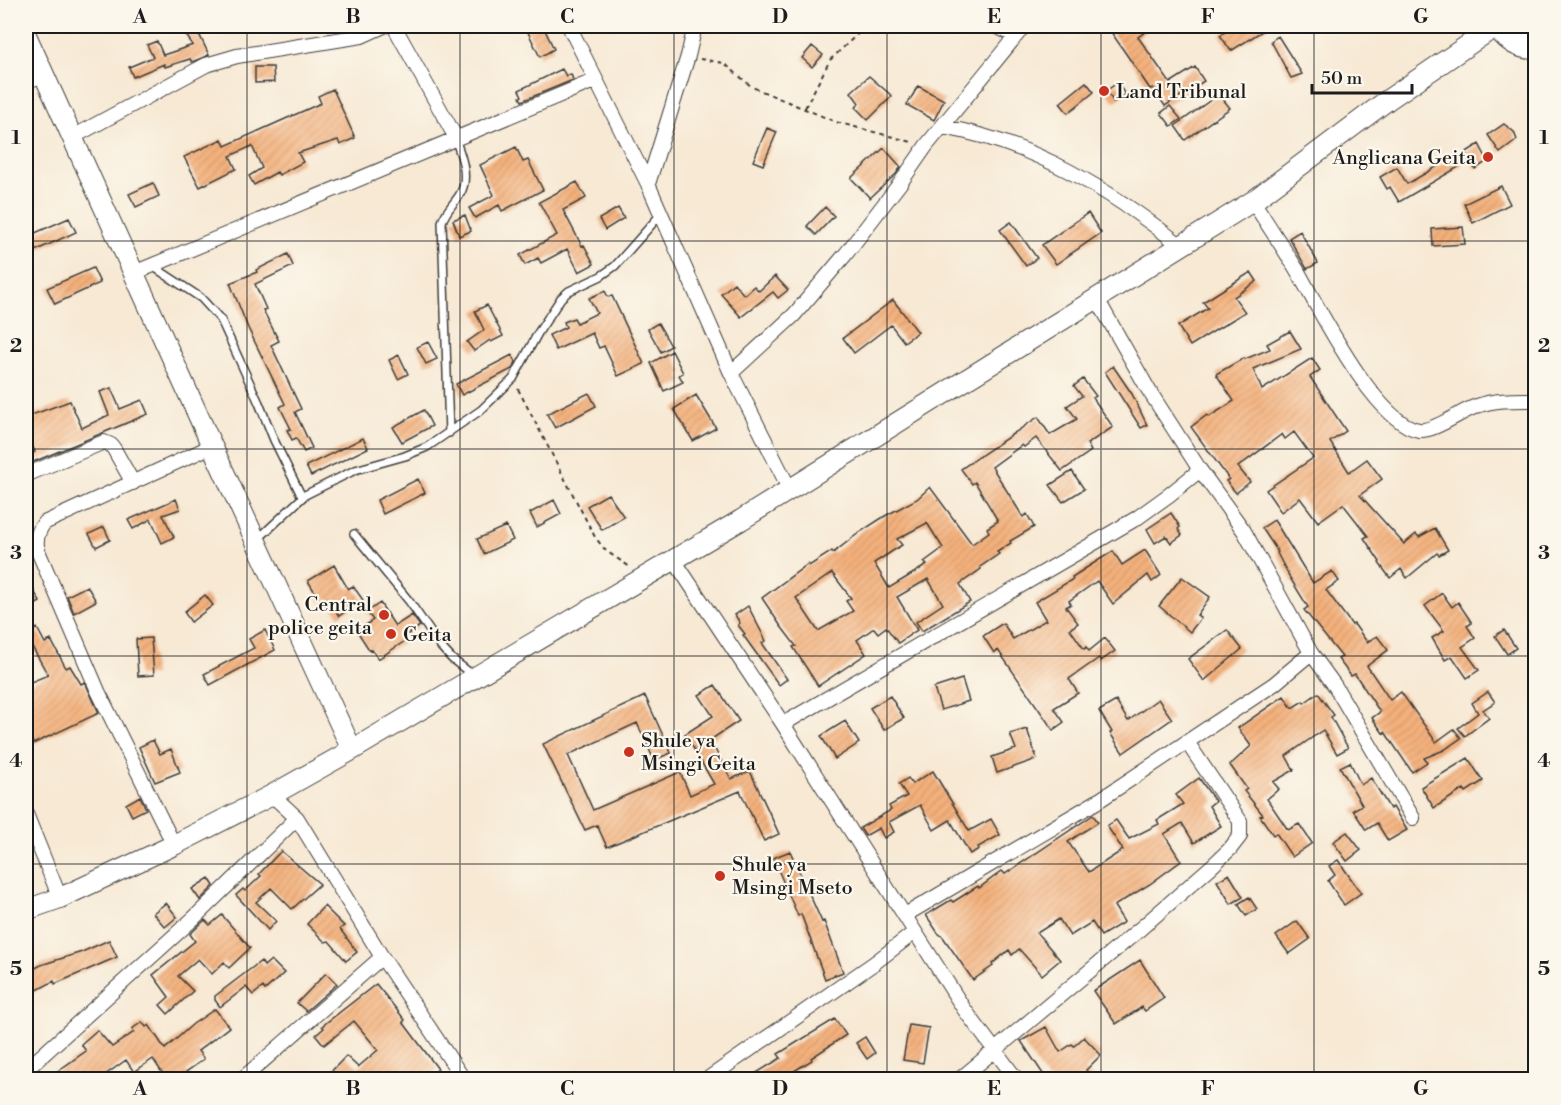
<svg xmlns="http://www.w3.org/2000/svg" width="1561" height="1105" viewBox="0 0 1561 1105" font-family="'Libre Bodoni',serif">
	<defs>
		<pattern id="building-hatch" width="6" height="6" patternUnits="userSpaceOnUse" patternTransform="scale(1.5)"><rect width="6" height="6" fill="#f4b17c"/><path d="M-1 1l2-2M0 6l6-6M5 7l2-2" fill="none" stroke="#d1986b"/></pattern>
	</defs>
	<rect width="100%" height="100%" fill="#fbf7ec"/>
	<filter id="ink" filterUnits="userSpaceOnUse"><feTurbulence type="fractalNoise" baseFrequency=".0167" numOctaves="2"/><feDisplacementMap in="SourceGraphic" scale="12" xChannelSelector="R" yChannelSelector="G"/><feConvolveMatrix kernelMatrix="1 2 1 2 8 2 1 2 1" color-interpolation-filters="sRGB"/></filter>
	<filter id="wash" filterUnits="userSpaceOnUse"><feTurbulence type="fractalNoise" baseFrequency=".008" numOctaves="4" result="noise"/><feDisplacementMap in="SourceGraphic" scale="24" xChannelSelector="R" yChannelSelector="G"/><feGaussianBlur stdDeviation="1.35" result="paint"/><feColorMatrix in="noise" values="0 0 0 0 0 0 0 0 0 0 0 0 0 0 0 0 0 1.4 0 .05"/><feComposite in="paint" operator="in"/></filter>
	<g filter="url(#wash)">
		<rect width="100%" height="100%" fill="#f7e9d4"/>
		<g id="blocks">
			<path fill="url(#building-hatch)" fill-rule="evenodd" d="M191 26 200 36 209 55 192 62 190 59 165 67 164 64 133 77 129 67 153 57 147 45 157 41 163 55 193 45 183 31Z
				M525 26H543L554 49 540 57Z
				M1107 26H1154L1138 37 1170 83 1195 67 1204 81 1165 106 1153 88 1150 89Z
				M1234 26H1270L1231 51 1220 35Z
				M1278 36 1302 74 1291 78 1271 41Z
				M812 46 823 55 812 67 802 58Z
				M255 67H273L274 82 255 83Z
				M562 69 566 76 571 74 573 80 522 101 520 97 522 96 519 90Z
				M869 76 892 96 868 120 856 108 859 103 851 92Z
				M1086 82 1094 92 1068 113 1060 103Z
				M1117 83 1125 94 1114 102 1106 91Z
				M918 86 944 100 934 120 907 105Z
				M333 89 355 138 340 145 338 140 298 153 303 162 279 175 277 172 254 185 249 176 262 168 252 146 230 156 236 169 200 187 184 157 222 139 225 146 321 103 318 96Z
				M1219 94 1230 108 1185 140 1175 126Z
				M1170 106 1181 119 1171 126 1161 113Z
				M1504 124 1514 132 1517 140 1500 153 1488 135Z
				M767 128 777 132 763 165 753 161Z
				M1479 144 1488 161 1475 169 1465 153Z
				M516 147 523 162 528 160 543 190 502 211 499 205 475 218 469 208 494 195 480 165Z
				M884 148 901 167 896 174 870 198 851 178Z
				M1457 155 1462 165 1399 202 1390 187 1387 189 1380 177 1397 167 1407 184Z
				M577 182 586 198 563 210 582 246 584 245 594 264 579 272 567 249 541 263 538 258 525 265 520 255 557 235 539 202Z
				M153 183 159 196 136 207 129 194Z
				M1501 186 1510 204 1473 223 1464 204Z
				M825 207 834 216 816 235 807 226Z
				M618 208 624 218 605 230 599 219Z
				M1088 213 1101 233 1056 264 1042 245Z
				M465 215 471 231 459 236 453 220Z
				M69 218 76 232 26 255V237Z
				M1011 222 1037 258 1026 266 1000 230Z
				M1463 227 1465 244 1433 246 1432 229Z
				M1300 231 1318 263 1307 269 1289 238Z
				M288 254 293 266 255 284 266 309 263 310 279 341 271 345 301 409 295 412 312 448 304 452 296 438 292 440 287 430 291 429 280 407 285 404 248 328 230 283 257 272 256 270Z
				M93 268 100 283 55 304 47 288Z
				M1251 272 1257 281 1234 297 1245 312 1190 346 1178 326 1208 308 1203 302Z
				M775 276 788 290 778 298 773 292 741 317 721 294 734 283 744 295 754 286 759 291Z
				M605 291 608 297 612 296 644 364 618 376 604 346 599 348 592 333 556 350 549 335 566 327 564 322 574 318 577 323 597 313 589 298Z
				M893 300 918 332 904 342 891 325 854 353 843 338Z
				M487 305 503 336 491 342 490 340 474 351 467 342 484 330 475 311Z
				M658 323 671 346 661 352 648 329Z
				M1290 331 1301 349 1253 369 1262 390 1312 358 1320 370 1310 377 1346 431 1330 442 1349 472 1367 459 1382 479 1360 495 1404 544 1416 534 1419 537 1435 528 1448 550 1439 555 1437 553 1407 578 1401 569 1390 578 1379 563 1380 562 1364 538 1368 536 1343 504 1318 522 1300 498 1281 512 1266 490 1313 458 1294 432 1285 439 1282 434 1238 467 1250 482 1236 493 1226 481 1229 479 1191 427 1207 415 1209 417 1234 401 1216 374 1244 358 1245 359 1270 349 1267 344Z
				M428 342 437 359 426 364 417 347Z
				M672 351 683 373 679 375 683 382 664 391 651 363Z
				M399 355 408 374 398 379 389 360Z
				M512 355 516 362 512 369 462 395 456 384Z
				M1113 366 1132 394 1147 425 1141 428 1105 372Z
				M1083 379 1096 396 1093 398 1113 427 1087 444 1091 451 1062 471 1036 438 1024 447 1022 445 992 467 1023 517 1027 514 1034 527 1010 541 1011 543 997 552 999 554 980 567 981 569 960 584 970 602 922 631 916 622 943 604 928 579 897 597 917 630 898 643 886 627 878 633 874 628 857 640 866 654 818 686 793 647 796 646 780 625 762 598 808 564 809 566 832 551 833 553 860 532 885 516 917 499 930 487 972 544 989 532 987 528 998 521 975 482 972 484 961 469 1038 417 1050 435 1077 419 1067 406 1082 396 1074 386ZM927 523 943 548 924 562 927 565 889 588 874 563 902 545 897 539ZM832 573 851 598 846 601 853 611 818 631 796 598Z
				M111 388 120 409 142 400 148 414 26 465V457L35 452 26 431V417L70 401 82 428 109 415 100 392Z
				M589 393 596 406 555 428 547 414Z
				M696 395 716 428 693 441 674 409Z
				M424 410 432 426 402 442 393 427Z
				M363 438 368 448 311 476 306 466Z
				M1072 471 1084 489 1063 502 1050 485Z
				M418 479 425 493 383 514 377 500Z
				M608 494 624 517 602 530 587 506Z
				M176 499 180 509 163 515 174 537 162 543 151 519 133 529 128 520Z
				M554 500 561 514 537 527 530 513Z
				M1171 513 1180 527 1178 529 1182 535 1171 543 1166 536 1155 543 1147 529Z
				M1274 520 1313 583 1332 571 1339 581 1326 590 1352 625 1354 624 1367 642 1377 636 1388 650 1367 666 1390 700 1401 692 1436 742 1454 729 1461 738 1444 750 1424 758 1427 762 1412 772 1385 732 1383 733 1372 718 1380 712 1355 674 1351 676 1338 659 1342 657 1304 610 1308 607 1290 578 1277 553 1278 552 1262 528Z
				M506 526 513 540 484 554 477 539Z
				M104 527 110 540 96 547 89 534Z
				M1145 550 1161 575 1152 582 1148 575 1113 604 1097 581 1069 601 1071 604 1066 607 1078 623 1070 629 1084 649 1086 647 1089 651 1105 638 1115 651 1101 661 1099 658 1069 679 1078 693 1054 708 1064 722 1053 730 998 650 994 653 983 636 1003 623 1013 639 1046 620 1035 602 1073 579 1072 577 1083 570 1113 551 1122 565Z
				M334 565 348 589 353 586 363 600 339 616 327 598 321 602 308 581Z
				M26 576 40 602 26 610Z
				M1182 577 1210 597 1197 615 1201 618 1190 632 1159 606Z
				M87 586 96 601 74 613 67 596Z
				M1442 593 1452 607 1458 602 1472 623 1467 626 1475 638 1462 647 1479 670 1467 678 1452 656 1445 660 1432 638 1444 631 1425 606Z
				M205 595 213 605 191 622 184 612Z
				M380 603 395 626 412 615 420 626 403 637 405 641 378 659 372 650 370 651 357 631 373 620 367 612Z
				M748 606 766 641 762 643 787 679 779 685 743 635 745 634 738 625 740 623 735 615Z
				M37 628 45 643 51 640 66 668 70 666 81 684 85 682 99 713 33 744 30 736 26 738V684L48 675 26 636Z
				M265 630 275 650 210 685 204 674 254 648 249 639Z
				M1227 630 1242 649 1204 681 1188 659Z
				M1504 630 1516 648 1507 654 1495 636Z
				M151 638 154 675 138 676 136 639Z
				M962 679 969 701 941 710 934 688Z
				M715 685 739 721 710 740 731 779 750 771 779 834 764 841 740 791 607 847 597 825 585 830 543 744 645 696 671 753 654 760 637 723 568 755 593 810 680 772 690 795 714 784 685 734 713 716 699 695Z
				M1488 692 1495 702 1483 710 1489 718 1465 736 1458 728 1478 713 1472 703Z
				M1318 693 1334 715 1331 717 1348 748 1337 754 1323 730 1286 756 1294 770 1273 782 1279 789 1267 799 1288 830 1299 824 1312 843 1292 857 1276 833 1273 835 1260 816 1263 815 1244 791 1247 789 1230 765 1251 746 1238 728 1284 696 1292 708 1303 701 1304 703Z
				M890 696 904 718 884 730 870 708Z
				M1158 699 1172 719 1123 753 1110 733 1112 732 1099 711 1116 701 1128 721Z
				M845 721 859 743 835 759 821 736Z
				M1027 729 1037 759 997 773 992 757 1016 749 1010 734Z
				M153 740 160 754 171 749 180 772 155 782 139 747Z
				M1468 758 1483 781 1466 792 1464 789 1434 808 1421 787Z
				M1350 762 1361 785 1371 778 1390 809 1393 807 1407 830 1388 841 1377 823 1366 830 1353 810 1362 805 1340 767Z
				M933 771 969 831 991 819 1000 835 978 847 979 849 970 854 950 820 934 830 920 805 889 822 894 832 884 838 879 828 865 836 860 828 891 810 889 806 907 796 899 784 908 778 912 784Z
				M1199 778 1215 801 1209 806 1221 826 1194 843 1182 823 1164 834 1181 861 1150 884 1114 906 1124 922 1101 936 1092 922 1070 936 1059 919 1037 933 1060 960 1042 975 1019 949 1012 955 1009 950 992 964 993 966 973 980 943 937 938 933 926 915 951 900 953 902 978 886 979 888 1002 871 1005 874 1093 815 1098 822 1068 842 1089 872 1123 850 1107 826 1116 820 1129 839 1159 824 1157 820 1183 804 1176 795Z
				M140 796 146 809 132 816 126 804Z
				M1347 832 1361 850 1347 861 1333 842Z
				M281 851 320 884 292 909 271 888 256 902 276 921 268 930 236 895 243 889 245 891 261 876 259 874Z
				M790 851 822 922 824 921 843 972 825 979 801 914 798 916 773 858Z
				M1338 860 1361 893 1344 905 1328 881 1335 875 1329 866Z
				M1229 874 1243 897 1231 904 1217 881Z
				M209 878 214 886 200 900 192 889Z
				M1249 897 1257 909 1246 916 1238 904Z
				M166 903 177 917 165 927 153 913Z
				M324 906 344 926 340 929 357 952 346 961 329 941 325 942 307 924Z
				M222 915 250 948 229 968 224 962 212 974 198 959 178 976 193 991 168 1014 160 1005 169 997 153 975 195 941 190 934 205 920 210 925Z
				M1297 921 1310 939 1289 954 1276 936Z
				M109 940 117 957 55 984 54 981 26 996V973L41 965 82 952Z
				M271 960 284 973 265 990 263 987 253 995 246 987 220 1007 215 1000V996L261 961 264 966Z
				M1140 960 1164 998 1145 1011 1142 1007 1116 1024 1093 991Z
				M326 973 337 984 306 1011 297 1003Z
				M376 984 405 1020 403 1022 438 1069 425 1080H323L346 1056 358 1067 378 1050 354 1021 324 1045 316 1035 324 1028 322 1026Z
				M215 1009 229 1027 198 1051 204 1059 186 1072 193 1080H167L153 1059 134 1072 126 1060 98 1080H45L86 1051 81 1044 97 1030 112 1047 134 1032 132 1029 142 1022 146 1027 149 1025 165 1049 193 1024Z
				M835 1019 846 1035 811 1058 812 1060 791 1073 780 1080H745L781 1058 778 1054Z
				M909 1025 929 1028 923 1063 903 1060Z
				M1046 1027 1060 1052 1072 1044 1074 1046 1084 1037 1101 1055 1086 1070 1094 1080H1047L1021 1041Z
				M865 1037 875 1053 867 1059 856 1043Z"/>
		</g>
	</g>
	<g filter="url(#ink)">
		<use href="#blocks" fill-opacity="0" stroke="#3d3b38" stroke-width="1.5"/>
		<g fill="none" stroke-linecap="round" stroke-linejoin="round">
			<g stroke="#3d3b38" stroke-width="10">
				<path id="lane" d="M151 265 201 298 221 320 259 403 274 440 302 497
					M449 433 442 222C446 210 454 204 460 194 470 178 461 154 455 139
					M354 534 409 601 441 647 452 659 474 676
					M257 540 305 495 355 470 405 456 427 447 481 410 513 379 538 333 561 298 569 291 601 276 615 266 661 214"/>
			</g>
			<g stroke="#3d3b38" stroke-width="16">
				<path id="street" d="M394 26 456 138
					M569 26 648 184 731 373 790 490
					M996 26 1016 36
					M26 82 44 74
					M943 127C1032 142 1110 190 1180 245
					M71 138 206 65 237 56 362 36 384 26
					M648 184 688 56 695 26
					M1253 201C1267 224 1283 247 1297 270 1318 307 1376 424 1419 430 1434 432 1461 411 1477 406 1496 399 1516 400 1536 400
					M134 273 596 80
					M1096 297 1148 389 1200 470 1244 531 1311 653 1335 686 1413 818
					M731 373 794 315 845 255 901 182 926 146 1024 26
					M26 475 104 442 111 445 114 449 133 483
					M674 560 783 724 964 1009 1017 1080
					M783 724 1137 518 1169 495 1200 470
					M272 795 297 818 382 957 464 1080
					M26 814 60 898
					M174 845 98 691 38 551C35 541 38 531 44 523L212 446
					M905 915 1098 801 1274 684 1311 653
					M26 1070 194 918 297 818
					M241 1080 382 957
					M706 1080 873 964 915 932
					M959 1080 1140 929 1212 866 1230 849 1240 836V821L1187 742"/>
			</g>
			<g stroke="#3d3b38" stroke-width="22">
				<path id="secondary" d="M26 35 212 446 352 750
					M26 910 60 898 174 845 272 795 352 750 741 520 1253 201 1389 99 1496 26"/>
			</g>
			<g stroke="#3d3b38" stroke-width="28">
				<path id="highway" d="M1499 26C1508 38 1519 47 1536 46"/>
			</g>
			<path stroke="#3d3b38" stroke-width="2" stroke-dasharray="4.5 4.5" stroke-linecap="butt" d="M700 59 724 63 752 87 836 122 912 142
				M805 108 830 60 866 26
				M518 389 595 537 606 551 630 567"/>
			<use href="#lane" stroke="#fff" stroke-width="7"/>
			<use href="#street" stroke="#fff" stroke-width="14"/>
			<use href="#secondary" stroke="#fff" stroke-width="20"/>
			<use href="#highway" stroke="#fff" stroke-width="26"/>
		</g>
	</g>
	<path fill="none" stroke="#1c1c1c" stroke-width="1.5" stroke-opacity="0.55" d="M247 26V1080M460 26V1080M674 26V1080M887 26V1080M1101 26V1080M1314 26V1080M26 241H1536M26 449H1536M26 656H1536M26 864H1536"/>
	<g fill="#c8321e" stroke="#fbf7ec" stroke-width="2">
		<circle cx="1104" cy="91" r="6"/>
		<circle cx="1488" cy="157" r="6"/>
		<circle cx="384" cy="615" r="6"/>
		<circle cx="391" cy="634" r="6"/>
		<circle cx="629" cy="752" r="6"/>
		<circle cx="720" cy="876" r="6"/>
	</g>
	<g text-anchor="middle" stroke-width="4.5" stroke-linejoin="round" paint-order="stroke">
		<g font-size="20" fill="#1c1c1c" stroke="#fbf7ec" text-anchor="start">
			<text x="1116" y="98">Land Tribunal</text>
			<text x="1476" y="164" text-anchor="end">Anglicana Geita</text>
			<text x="372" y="611" text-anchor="end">Central<tspan x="372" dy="23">police geita</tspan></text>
			<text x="403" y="641">Geita</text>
			<text x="641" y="747">Shule ya<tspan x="641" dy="23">Msingi Geita</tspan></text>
			<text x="732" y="871">Shule ya<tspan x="732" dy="23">Msingi Mseto</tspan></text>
		</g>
	</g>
	<rect width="1561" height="1105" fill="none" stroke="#fbf7ec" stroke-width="66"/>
	<path d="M1312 84v9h100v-9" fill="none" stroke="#1c1c1c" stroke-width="3"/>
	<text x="1321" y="84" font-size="18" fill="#1c1c1c" stroke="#fbf7ec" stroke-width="4.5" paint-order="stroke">50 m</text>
	<rect x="33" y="33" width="1495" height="1039" fill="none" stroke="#1c1c1c" stroke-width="2"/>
	<g font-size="20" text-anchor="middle" font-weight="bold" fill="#1c1c1c">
		<text x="140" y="23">A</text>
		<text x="353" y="23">B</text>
		<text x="567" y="23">C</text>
		<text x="780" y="23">D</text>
		<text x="994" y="23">E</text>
		<text x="1208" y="23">F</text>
		<text x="1421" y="23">G</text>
		<text x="16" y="144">1</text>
		<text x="1544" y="144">1</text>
		<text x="16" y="352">2</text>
		<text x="1544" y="352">2</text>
		<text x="16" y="559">3</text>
		<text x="1544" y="559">3</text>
		<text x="16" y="767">4</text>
		<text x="1544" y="767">4</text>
		<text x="16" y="975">5</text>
		<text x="1544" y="975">5</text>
		<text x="140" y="1095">A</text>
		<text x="353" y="1095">B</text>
		<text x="567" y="1095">C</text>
		<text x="780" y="1095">D</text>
		<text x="994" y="1095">E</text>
		<text x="1208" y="1095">F</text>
		<text x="1421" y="1095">G</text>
	</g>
</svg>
